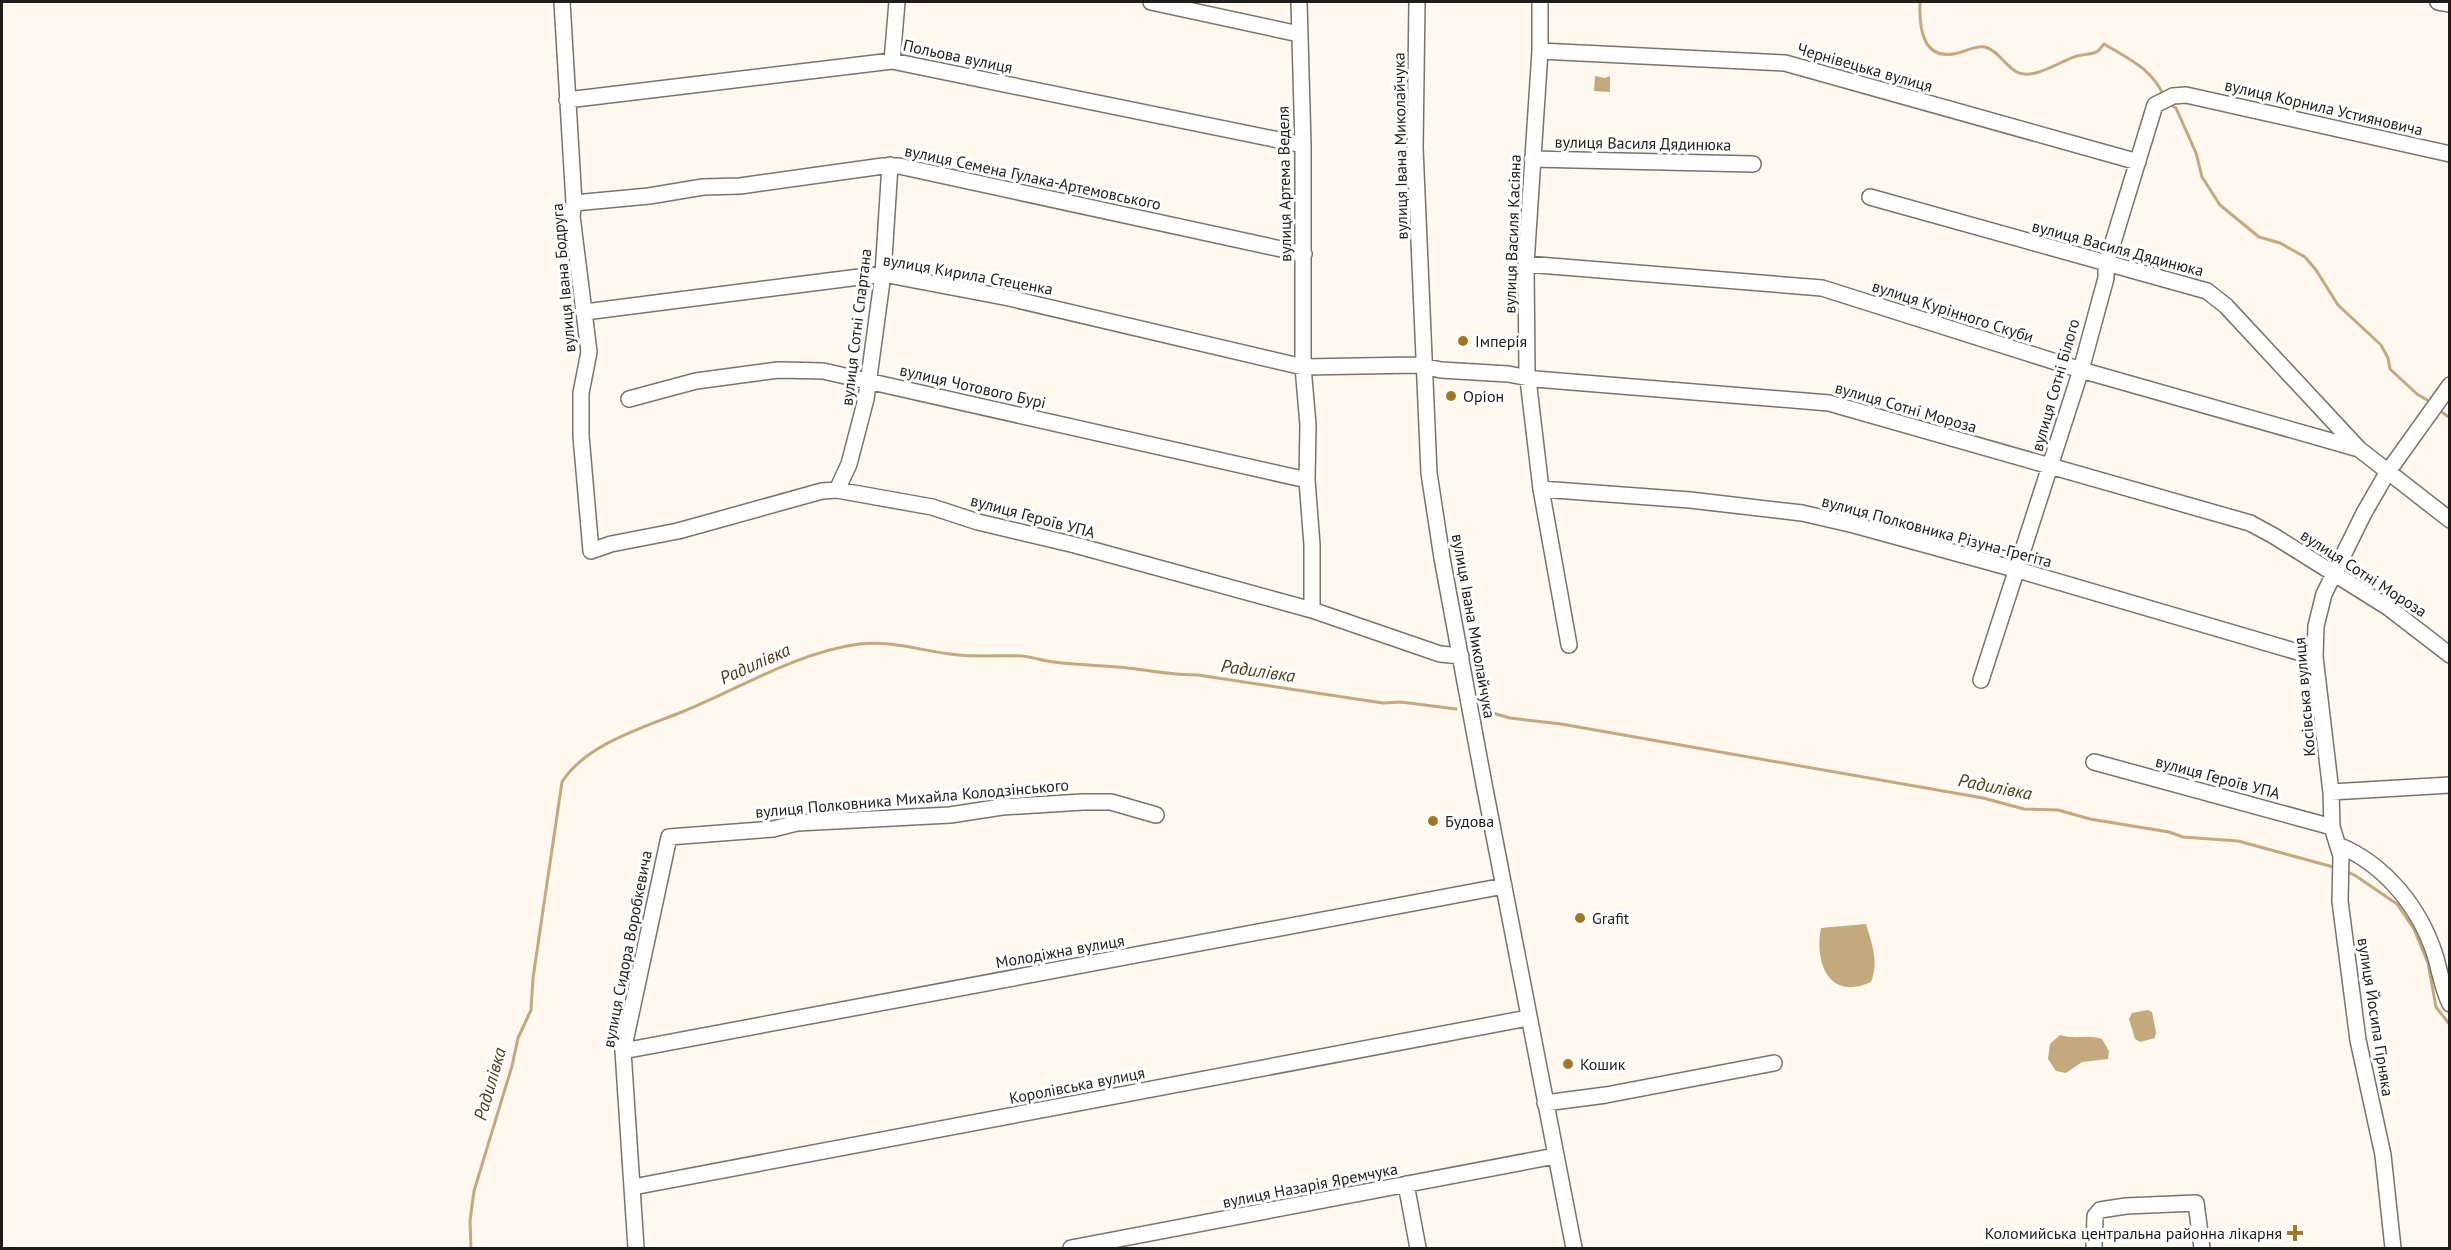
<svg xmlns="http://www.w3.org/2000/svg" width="2451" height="1250" viewBox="0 0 2451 1250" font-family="'PT Sans',sans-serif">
	<rect width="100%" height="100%" fill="#fef8ef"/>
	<path fill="#c3a97c" d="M1595 76 1605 78 1610 76V92L1594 91Z
		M1866 924C1872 944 1879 962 1871 982 1830 1001 1814 964 1821 928Z
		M2148 1010 2152 1012 2156 1032 2155 1038 2140 1042 2135 1039 2129 1019 2132 1013Z
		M2060 1035C2076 1040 2086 1034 2102 1039L2109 1051 2108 1059 2082 1062 2066 1073 2056 1071 2048 1059 2050 1044Z"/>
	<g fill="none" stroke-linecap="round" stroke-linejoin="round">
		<path stroke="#c3a97c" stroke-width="3" d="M1920 2C1919 27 1922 62 1958 53 1967 51 1976 45 1985 47 1998 50 2005 66 2017 72 2033 81 2062 60 2077 56 2083 54 2095 55 2099 50 2101 48 2102 46 2104 44 2129 59 2151 68 2164 96
			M2169 104 2176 108 2196 153 2202 177 2220 205 2259 237 2280 243 2305 257 2316 270 2338 305 2381 345 2388 358 2390 369 2417 394 2427 400
			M2439 410 2450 418
			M1482 710 1510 718 1561 724 1983 798 2024 809 2058 810 2090 819 2169 832 2183 837 2238 841 2337 868
			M2346 871 2356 876 2397 904 2414 929 2428 963 2436 1007 2450 1025
			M471 1248 470 1221 474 1191 512 1066 518 1038 531 1010 533 978 562 782C585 745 642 728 682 712 741 688 795 653 859 644 893 640 925 652 959 655 980 657 1001 655 1022 656 1033 657 1043 661 1054 662 1084 666 1115 665 1144 670 1165 673 1177 675 1198 675L1383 703 1401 702 1456 709"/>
		<g stroke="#78736b" stroke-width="18">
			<path id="minor" d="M562 2 574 203 572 216 589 352 581 393V436L591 551 611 544 678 531 822 491 837 490 932 507 978 522 1075 545 1312 610 1440 654 1461 656
				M1151 2 1299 34
				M1299 2 1303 145V367L1308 425 1307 480 1312 545V610
				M1417 2 1415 148 1429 473 1442 558 1484 784 1574 1248
				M1540 2V51L1526 264 1527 371 1541 489 1569 645
				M2438 2 2450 4
				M1540 51 1785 63 2138 162
				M892 61 897 2
				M567 100 892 61 1303 145
				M1532 159 1753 164
				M1870 197 2207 291 2226 306 2359 449 2450 520
				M574 203 649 196 703 187 740 186 883 166H899L1304 254
				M1526 264 1822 288 2081 370 2359 449
				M585 312 883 274 1009 298 1303 367 1417 365 1441 370 1508 374 1535 379 1829 403 2250 523 2274 536 2389 608 2450 655
				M629 399 696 381 778 370 823 371 1307 480
				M1541 489 1690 500 1802 513 1854 525 2018 570 2315 657
				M837 490 849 464 866 399 883 274 890 165
				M1981 680 2081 370 2106 278V265L2155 105 2173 96 2186 95 2450 154
				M2094 762 2332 827
				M2331 792 2450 785
				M2338 845C2385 864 2420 908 2435 955 2440 971 2442 988 2450 1004
				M623 1051 1504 886
				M1545 1103 1606 1095 1774 1063
				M1406 1184 1418 1248
				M633 1187 1528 1018
				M636 1248 623 1051 669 837 773 829 797 823 950 815 1002 807 1083 802H1111L1156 815
				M1071 1248 1555 1156
				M2094 1248 2095 1216 2100 1210 2126 1206 2196 1203 2202 1248
				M2393 1248 2383 1155 2358 1040 2340 901 2341 856 2332 827 2331 792 2315 657 2316 626 2324 594 2364 513 2387 473 2450 385"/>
		</g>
		<use href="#minor" stroke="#fff" stroke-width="15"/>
	</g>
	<g fill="#9f7825" stroke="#fff" stroke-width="2">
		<circle cx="1463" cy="341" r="6"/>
		<circle cx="1451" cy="396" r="6"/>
		<circle cx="1433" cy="821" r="6"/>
		<circle cx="1580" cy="918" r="6"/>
		<circle cx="1568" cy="1064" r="6"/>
		<path d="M2292 1224h6v6h6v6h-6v6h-6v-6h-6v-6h6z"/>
	</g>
	<g text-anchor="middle" stroke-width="6" stroke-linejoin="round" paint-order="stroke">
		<g font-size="16" fill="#1f1d1a" stroke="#fff">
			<text transform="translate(958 56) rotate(12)" y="6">Польова вулиця</text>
			<text transform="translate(1865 67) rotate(16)" y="6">Чернівецька вулиця</text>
			<text transform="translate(2324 107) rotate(13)" y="6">вулиця Корнила Устияновича</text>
			<text transform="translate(1643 143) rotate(1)" y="6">вулиця Василя Дядинюка</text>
			<text transform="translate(1400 146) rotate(-91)" y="6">вулиця Івана Миколайчука</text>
			<text transform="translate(1033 177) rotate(12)" y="6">вулиця Семена Гулака-Артемовського</text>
			<text transform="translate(1284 184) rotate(-91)" y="6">вулиця Артема Веделя</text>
			<text transform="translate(1512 234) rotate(-88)" y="6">вулиця Василя Касіяна</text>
			<text transform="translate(2118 248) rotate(15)" y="6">вулиця Василя Дядинюка</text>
			<text transform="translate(968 274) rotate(10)" y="6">вулиця Кирила Стеценка</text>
			<text transform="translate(563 278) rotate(-95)" y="6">вулиця Івана Бодруга</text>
			<text transform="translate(1953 311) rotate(18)" y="6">вулиця Курінного Скуби</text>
			<text transform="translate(856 327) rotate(-83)" y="6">вулиця Сотні Спартана</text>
			<text transform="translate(2055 385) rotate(-74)" y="6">вулиця Сотні Білого</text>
			<text transform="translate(973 386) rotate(13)" y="6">вулиця Чотового Бурі</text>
			<text transform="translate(1906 407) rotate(16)" y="6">вулиця Сотні Мороза</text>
			<text transform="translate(1033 516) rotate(15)" y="6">вулиця Героїв УПА</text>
			<text transform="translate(1937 531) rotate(15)" y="6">вулиця Полковника Різуна-Грегіта</text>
			<text transform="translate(2364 573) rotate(33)" y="6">вулиця Сотні Мороза</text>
			<text transform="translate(1474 626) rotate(80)" y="6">вулиця Івана Миколайчука</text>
			<text transform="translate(2304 697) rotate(-95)" y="6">Косівська вулиця</text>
			<text transform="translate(2218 777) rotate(15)" y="6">вулиця Героїв УПА</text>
			<text transform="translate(912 798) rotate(-5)" y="6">вулиця Полковника Михайла Колодзінського</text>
			<text transform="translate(627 949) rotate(-79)" y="6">вулиця Сидора Воробкевича</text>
			<text transform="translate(1060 951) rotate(-10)" y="6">Молодіжна вулиця</text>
			<text transform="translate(2376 1017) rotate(81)" y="6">вулиця Йосипа Гірняка</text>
			<text transform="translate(1077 1085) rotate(-11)" y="6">Королівська вулиця</text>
			<text transform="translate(1310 1185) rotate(-11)" y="6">вулиця Назарія Яремчука</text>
		</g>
		<g font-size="16" fill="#1f1d1a" stroke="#fff" text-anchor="start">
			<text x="1475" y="347">Імперія</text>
			<text x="1463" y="402">Оріон</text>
			<text x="1445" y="827">Будова</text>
			<text x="1592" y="924">Grafit</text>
			<text x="1580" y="1070">Кошик</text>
			<text x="2282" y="1239" text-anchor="end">Коломийська центральна районна лікарня</text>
		</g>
		<g font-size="18" font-style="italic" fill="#4e3b16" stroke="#fff">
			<text transform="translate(755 664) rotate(-24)" y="6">Радилівка</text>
			<text transform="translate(1258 671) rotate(8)" y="6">Радилівка</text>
			<text transform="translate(1995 787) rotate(11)" y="6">Радилівка</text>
			<text transform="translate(490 1084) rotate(-74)" y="6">Радилівка</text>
		</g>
	</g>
	<rect width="2451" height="1250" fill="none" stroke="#1f1d1a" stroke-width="6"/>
</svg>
